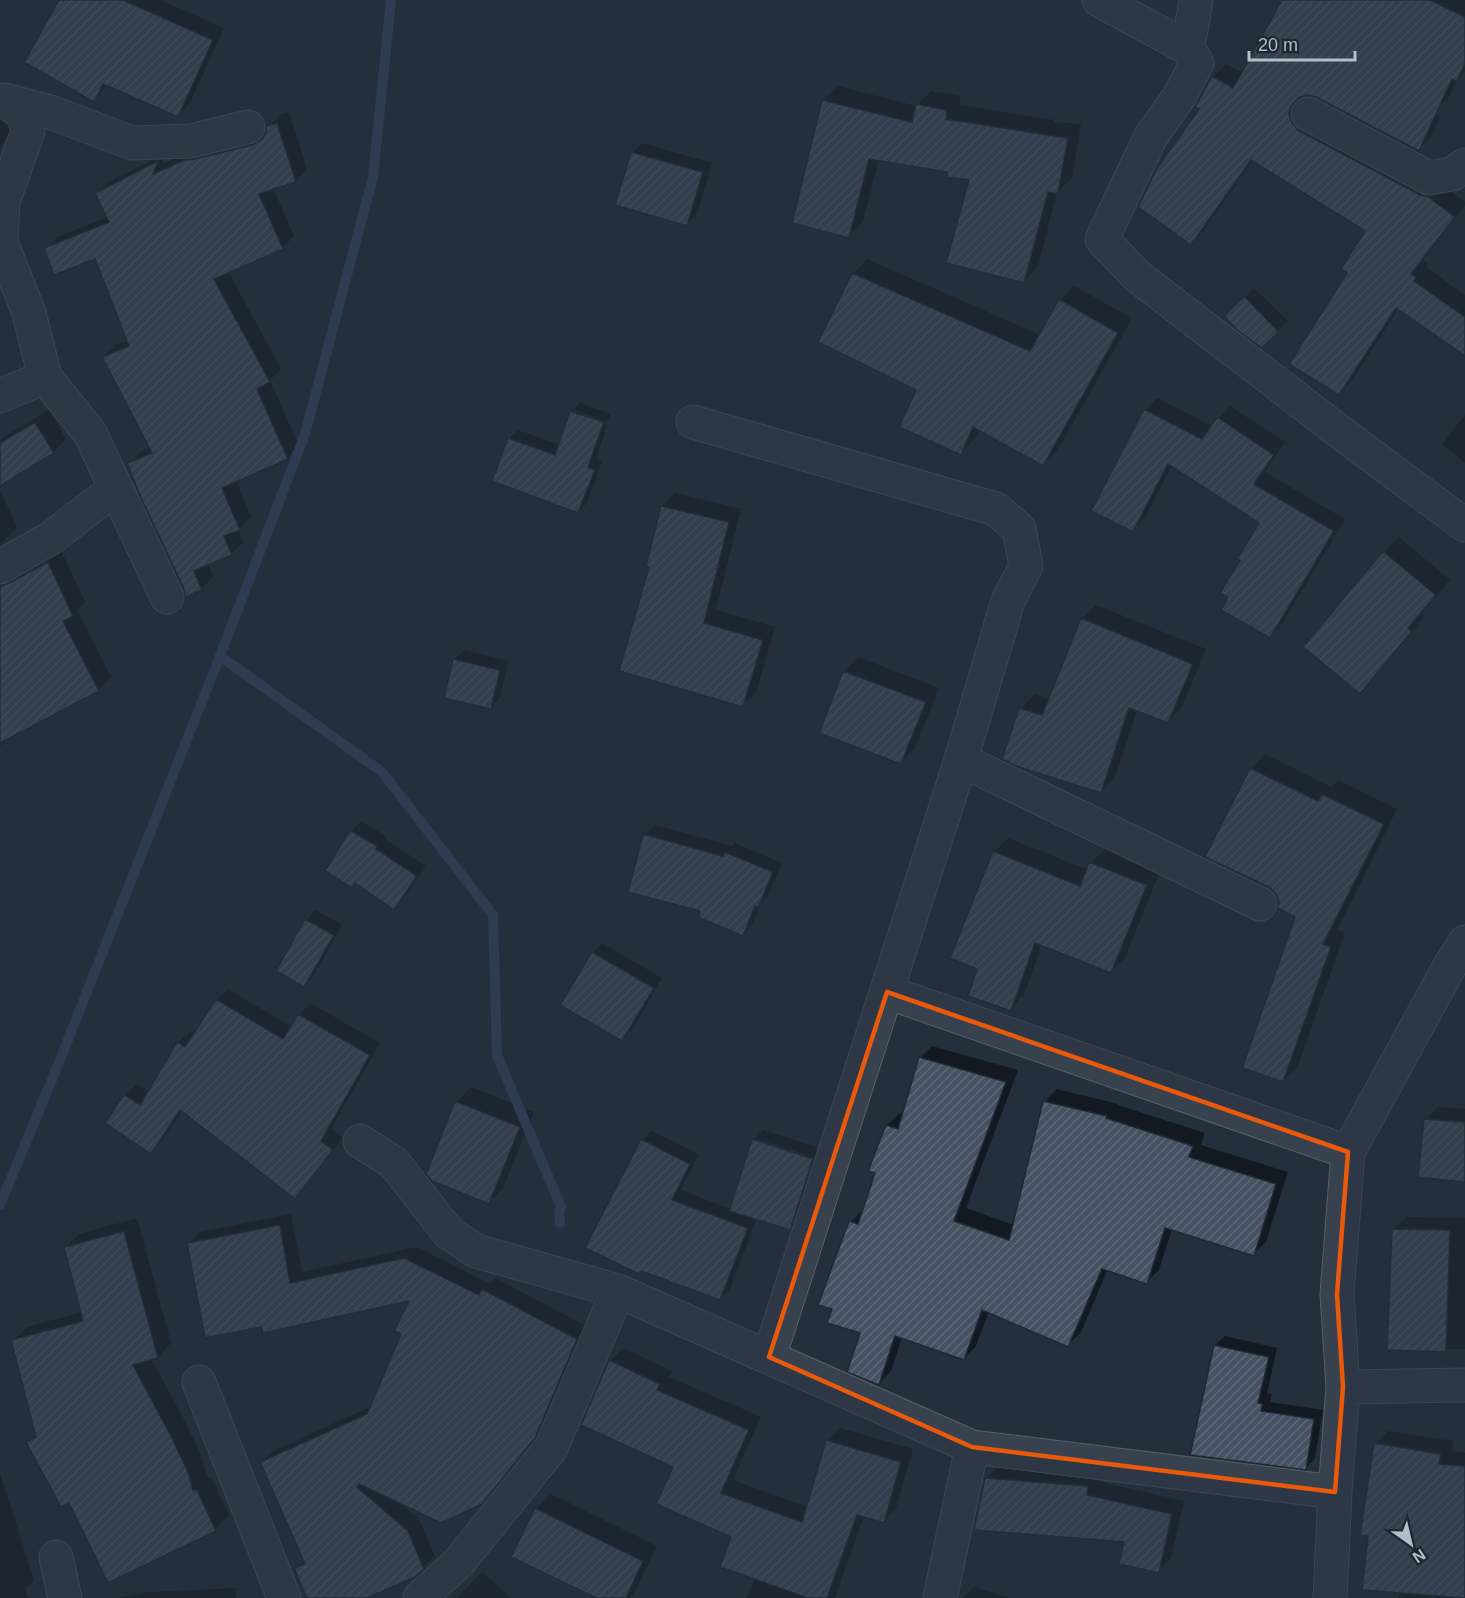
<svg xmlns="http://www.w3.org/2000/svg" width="1465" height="1598" viewBox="0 0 1465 1598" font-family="Helvetica,sans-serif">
	<defs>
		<pattern id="building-hatch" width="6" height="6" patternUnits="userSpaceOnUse" patternTransform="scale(1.5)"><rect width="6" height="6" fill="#455162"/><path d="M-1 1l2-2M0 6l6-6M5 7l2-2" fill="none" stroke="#5d6877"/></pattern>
	</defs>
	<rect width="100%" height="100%" fill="#242f3e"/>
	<path fill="#0007" d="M61 0H160L224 28 190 103 178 115 108 84 94 100Z
		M1284 0H1465V71L1458 77 1449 97 1436 110 1426 107 1440 118 1432 136 1418 149 1317 96 1303 95 1302 101 1440 183 1465 202V205L1423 260 1428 263 1426 267 1465 295V349L1399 308 1352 380 1339 393 1349 273 1368 230 1253 160 1204 230 1191 243 1201 108 1213 77 1226 64 1243 73Z
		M838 86 916 106 931 91 961 96 959 105 1054 120V122L1081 124 1072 178 1057 192 1038 267 1023 281 970 179 949 171 879 159 863 222 849 236 794 222 824 100Z
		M289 112 307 169 296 181 273 188 294 236 282 248 228 271 281 369 270 380 299 446 287 458 236 480 251 517 238 530 243 542 232 554 208 564 213 577 201 589 129 463 141 452 151 448 103 357 115 345 129 340 96 257 46 249 57 237 108 217 96 193 108 182 168 152 162 164 197 149 208 148 266 134 268 127 280 115Z
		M0 118 13 126 0 148Z
		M642 143 712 163 697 214 687 224 632 153Z
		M867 259 1040 335 1060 300 1074 286 1132 318 1058 450 1043 464 980 429 975 438 961 453 918 389 853 274Z
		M1254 288 1288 321 1262 346 1226 316Z
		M1157 398 1212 426 1230 406 1285 442 1265 472 1345 519 1282 624 1270 636 1261 523 1172 465 1145 518 1133 530 1145 410Z
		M580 403 611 414 608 422 574 410V414L607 425 596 459 602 461 587 503 578 512 494 480 510 438 518 430 560 445 572 411Z
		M49 410 66 439 53 452 0 484V439Z
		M1465 415V463L1442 444Z
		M0 490 17 528 0 544Z
		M675 493 741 509 716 610 775 627 756 692 743 705 651 566 662 506Z
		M1399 537 1450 580 1422 613 1425 616 1374 677 1305 647 1384 552Z
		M61 550 85 602 77 610 111 677 98 690 12 735 0 746V567Z
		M1096 605 1206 649 1182 707 1168 721 1137 710 1115 777 1101 791 1020 709 1035 694 1050 699 1082 619Z
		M464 650 508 661 500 698 490 708 454 660Z
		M858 657 939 688 915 748 901 762 844 672Z
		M1265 754 1331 787 1338 780 1397 809 1337 930 1345 932 1298 1066 1283 1081 1297 916 1280 902 1251 769Z
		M361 821 386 836 385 839 426 866 404 898 394 908 351 831Z
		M654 825 733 846 735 843 782 863 768 896 761 903 752 924 743 934 703 910 645 835Z
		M1008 838 1088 870 1091 863 1105 849 1160 871 1125 958 1111 971 1042 944 1024 995 1010 1009 979 968 994 852Z
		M316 910 342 925 314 975 304 985 306 920Z
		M602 943 662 978 632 1030 622 1039 593 953Z
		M228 989 292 1027 299 1015 310 1003 380 1043 331 1129 343 1138 306 1186 295 1197 183 1110 162 1140 151 1152 107 1122 126 1095 137 1084 149 1092 178 1043 189 1031 195 1035 217 1000Z
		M932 1046 1018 1070 966 1208 1014 1225 1044 1102 1057 1089 1118 1104V1105L1205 1133 1201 1145 1288 1172 1266 1242 1254 1254 1172 1229 1159 1270 1146 1282 1108 1269 1081 1332 1068 1345 989 1311 976 1346 964 1359 902 1337 891 1371 878 1384 862 1332 834 1308 851 1222 863 1210 877 1172 887 1125 900 1113 903 1114 920 1058Z
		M471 1087 534 1112 503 1188 489 1202 457 1102Z
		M1438 1107 1465 1109V1181L1426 1119Z
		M763 1130 822 1149 819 1159 757 1139V1142L818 1162 799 1218 790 1228 757 1218 730 1289 720 1299 642 1140 652 1131 699 1154 681 1190 731 1209 754 1140Z
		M291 1214 302 1272 417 1247 490 1284 495 1278 588 1327 546 1425 493 1491 481 1503 401 1504 419 1519 435 1556 414 1576 363 1598H309L296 1569 305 1560 262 1462 273 1451 372 1406 403 1334 412 1298 262 1326 189 1244 200 1232Z
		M1406 1217 1465 1218V1349H1389L1393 1230Z
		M137 1218 171 1343 158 1357 151 1359 186 1423 202 1458 207 1477H211L229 1515 215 1529 70 1501 28 1442 37 1434 13 1341 27 1327 82 1312 65 1248 79 1234Z
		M1225 1336 1277 1348 1267 1394H1272L1270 1402 1323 1410 1315 1458 1306 1468 1192 1454 1215 1345Z
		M623 1348 672 1371 669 1377 761 1417 733 1480 808 1507 827 1441 840 1428 913 1449 896 1508 883 1521 864 1516 835 1598H746L755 1578 733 1536 674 1466 610 1361Z
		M1388 1431 1453 1441 1452 1451 1465 1453V1598H1398L1399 1592 1369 1535 1375 1444Z
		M999 1465 1101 1474 1100 1482 1184 1501 1171 1558 1158 1571 1125 1541 986 1478Z
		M0 1473 34 1580 25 1589 28 1598H0Z
		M551 1494 657 1546 634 1593 629 1598H600L536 1509Z
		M482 1572 512 1598H457Z
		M974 1587 1009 1598H963Z
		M236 1588V1598H118L149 1592Z"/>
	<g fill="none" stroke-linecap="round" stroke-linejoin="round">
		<path stroke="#394c67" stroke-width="10" d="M220 656 382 772 493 915 497 1055 561 1207 559 1212 560 1223
			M0 1205 58 1065 220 656 305 434 373 177 391 0"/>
	</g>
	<path fill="url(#building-hatch)" stroke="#1f2835" stroke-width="1.5" d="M59 0H123L213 40 178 117 103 84 94 102 24 62Z
		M1282 0H1430L1465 17V64L1457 81 1452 79 1419 151 1316 97 1307 95 1298 98 1291 106 1289 114 1292 123 1299 131 1420 195 1427 196 1455 217 1411 274 1416 277 1414 281 1465 317V356L1396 308 1339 395 1289 364 1347 273 1341 269 1365 231 1251 160 1191 245 1138 207 1157 168 1199 109 1195 107 1212 76 1233 88Z
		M822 100 912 122 916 104 947 110 946 119 1068 138 1058 194 1048 192 1024 283 946 263 969 180 947 177V172L869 159 849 238 792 223Z
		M277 123 296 182 259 194 283 249 214 279 270 382 257 389 288 459 222 488 240 530 224 536 232 555 194 571 202 590 185 597 184 589 142 500 127 463 152 453 102 357 129 346 95 259 54 275 44 248 109 222 95 193 158 161 153 174 184 160 195 159 252 145 261 140 266 133V126Z
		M631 152 703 172 687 226 615 205Z
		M852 273 1030 351 1059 299 1118 333 1043 466 973 427 961 455 899 427 916 390 818 342Z
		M1244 296 1279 332 1262 348 1237 330 1224 316Z
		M1144 409 1202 439 1217 417 1274 455 1254 484 1334 531 1270 638 1221 610 1228 597 1220 593 1240 560 1237 559 1259 523 1168 464 1133 532 1091 511Z
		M570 411 604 422 588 467 595 470 578 513 492 481 508 438 555 455Z
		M35 422 54 453 0 486V443Z
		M661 506 729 522 704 623 763 640 743 707 619 671 649 567 646 566Z
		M1383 551 1436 595 1408 628 1412 631 1360 694 1303 647Z
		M48 562 73 616 63 621 99 691 0 743V586L9 583Z
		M1081 618 1193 664 1168 723 1129 708 1101 793 1016 766 1002 759 1019 708 1042 715Z
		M453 659 500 670 491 709 444 698Z
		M843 671 926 702 901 764 819 733Z
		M1250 768 1318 801 1322 794 1384 824 1323 944 1331 947 1283 1082 1242 1068 1295 917 1278 908 1279 902 1276 894 1269 887 1205 857Z
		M350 830 377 846 376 849 417 876 394 910 355 883 352 888 325 871Z
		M643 834 723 856 725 852 773 872 758 908 755 906 743 936 698 917 700 911 628 892Z
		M993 851 1080 886 1089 862 1147 885 1111 973 1035 943 1011 1011 968 996 977 969 950 958Z
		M305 919 334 935 304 987 276 971Z
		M592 952 654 988 622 1041 560 1005Z
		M216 999 283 1039 298 1014 370 1055 321 1141 333 1150 295 1199 180 1110 151 1154 105 1123 124 1094 140 1105 177 1042 185 1047Z
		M919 1057 1006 1082 954 1221 1009 1240 1043 1101 1107 1116 1106 1118 1193 1146 1189 1157 1276 1184 1254 1256 1165 1228 1147 1284 1102 1269 1068 1347 982 1310 964 1360 895 1336 879 1385 847 1372 860 1333 827 1323 832 1309 818 1305 849 1221 858 1224 875 1173 868 1171 886 1125 898 1129Z
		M455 1101 520 1127 489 1204 432 1181 426 1174Z
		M1424 1119 1465 1122V1182L1418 1177Z
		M641 1139 690 1164 672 1200 748 1228 720 1300 641 1271 639 1274 585 1248Z
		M752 1139 813 1159 790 1230 729 1211Z
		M280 1225 290 1283 404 1258 479 1295 482 1289 577 1339 535 1438 482 1504 441 1523 359 1484 357 1487 408 1531 424 1569 415 1577 367 1598H307L294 1568 305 1564 260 1462 367 1414 401 1334 394 1331 409 1301 263 1333 261 1327 205 1338 187 1243Z
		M1392 1229 1450 1230 1446 1352 1387 1350Z
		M124 1231 158 1358 133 1365 172 1438 188 1472 193 1490H197L216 1531 108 1583 69 1503 61 1507 26 1442 36 1437 11 1340 83 1321 64 1247Z
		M1214 1345 1269 1357 1258 1403 1263 1404 1261 1411 1314 1419 1306 1470 1190 1455Z
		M609 1360 660 1384 657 1390 749 1430 721 1493 802 1522 826 1440 901 1462 884 1523 857 1515 827 1598H808L720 1567 731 1537 656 1504 673 1467 581 1425Z
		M1374 1443 1441 1454 1439 1464 1465 1466V1598L1362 1590 1368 1536 1360 1535Z
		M985 1478 1088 1486 1087 1495 1172 1514 1159 1573 1119 1564 1124 1542 974 1530Z
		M535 1508 643 1561 626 1598H596L511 1557Z"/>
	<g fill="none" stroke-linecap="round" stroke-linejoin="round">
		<g stroke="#565f6c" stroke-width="35">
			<path id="minor" d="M1099 0 1188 48 1197 63 1179 97 1151 136 1102 239 1137 276 1344 435 1465 525
				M1188 48 1196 0
				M4 100 53 113 132 143 191 141 248 127
				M7 101 24 116 28 131 3 202 1 242 29 313 45 377 90 433 167 597
				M1308 114 1429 178 1452 174 1465 165
				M0 396 45 377
				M693 422 996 509 1019 529 1026 566 1008 601 961 760 769 1357
				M0 567 51 538 116 488
				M961 760 1260 904
				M887 992 1348 1152
				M360 1141 394 1163 449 1233 476 1251 618 1291 972 1447 1335 1492
				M199 1382 284 1598
				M1343 1387 1465 1385
				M56 1557 65 1598
				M420 1598 459 1562 551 1448 618 1291
				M940 1598 972 1447
				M1330 1598 1335 1492 1343 1387 1337 1294 1348 1152 1451 964 1465 942"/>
		</g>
		<use href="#minor" stroke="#38414e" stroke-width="33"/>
	</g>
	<path d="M0 0H1465V1598H0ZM887 992 1348 1152 1337 1294 1343 1387 1335 1492 972 1447 769 1357Z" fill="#242f3e" fill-opacity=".55" fill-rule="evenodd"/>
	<path fill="none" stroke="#e8590c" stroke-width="4.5" stroke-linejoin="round" d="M887 992 1348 1152 1337 1294 1343 1387 1335 1492 972 1447 769 1357Z"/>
	<g transform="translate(1411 1544) rotate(146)" stroke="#1d2633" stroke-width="4.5" paint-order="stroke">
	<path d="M0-4.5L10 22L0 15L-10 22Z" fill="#b4bcc9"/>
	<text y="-9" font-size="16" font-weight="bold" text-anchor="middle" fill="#b4bcc9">N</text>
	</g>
	<path d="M1249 51v9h106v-9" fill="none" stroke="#b4bcc9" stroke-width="3"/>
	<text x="1258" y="51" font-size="18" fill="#b4bcc9" stroke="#1d2633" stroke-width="4.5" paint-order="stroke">20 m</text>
</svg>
